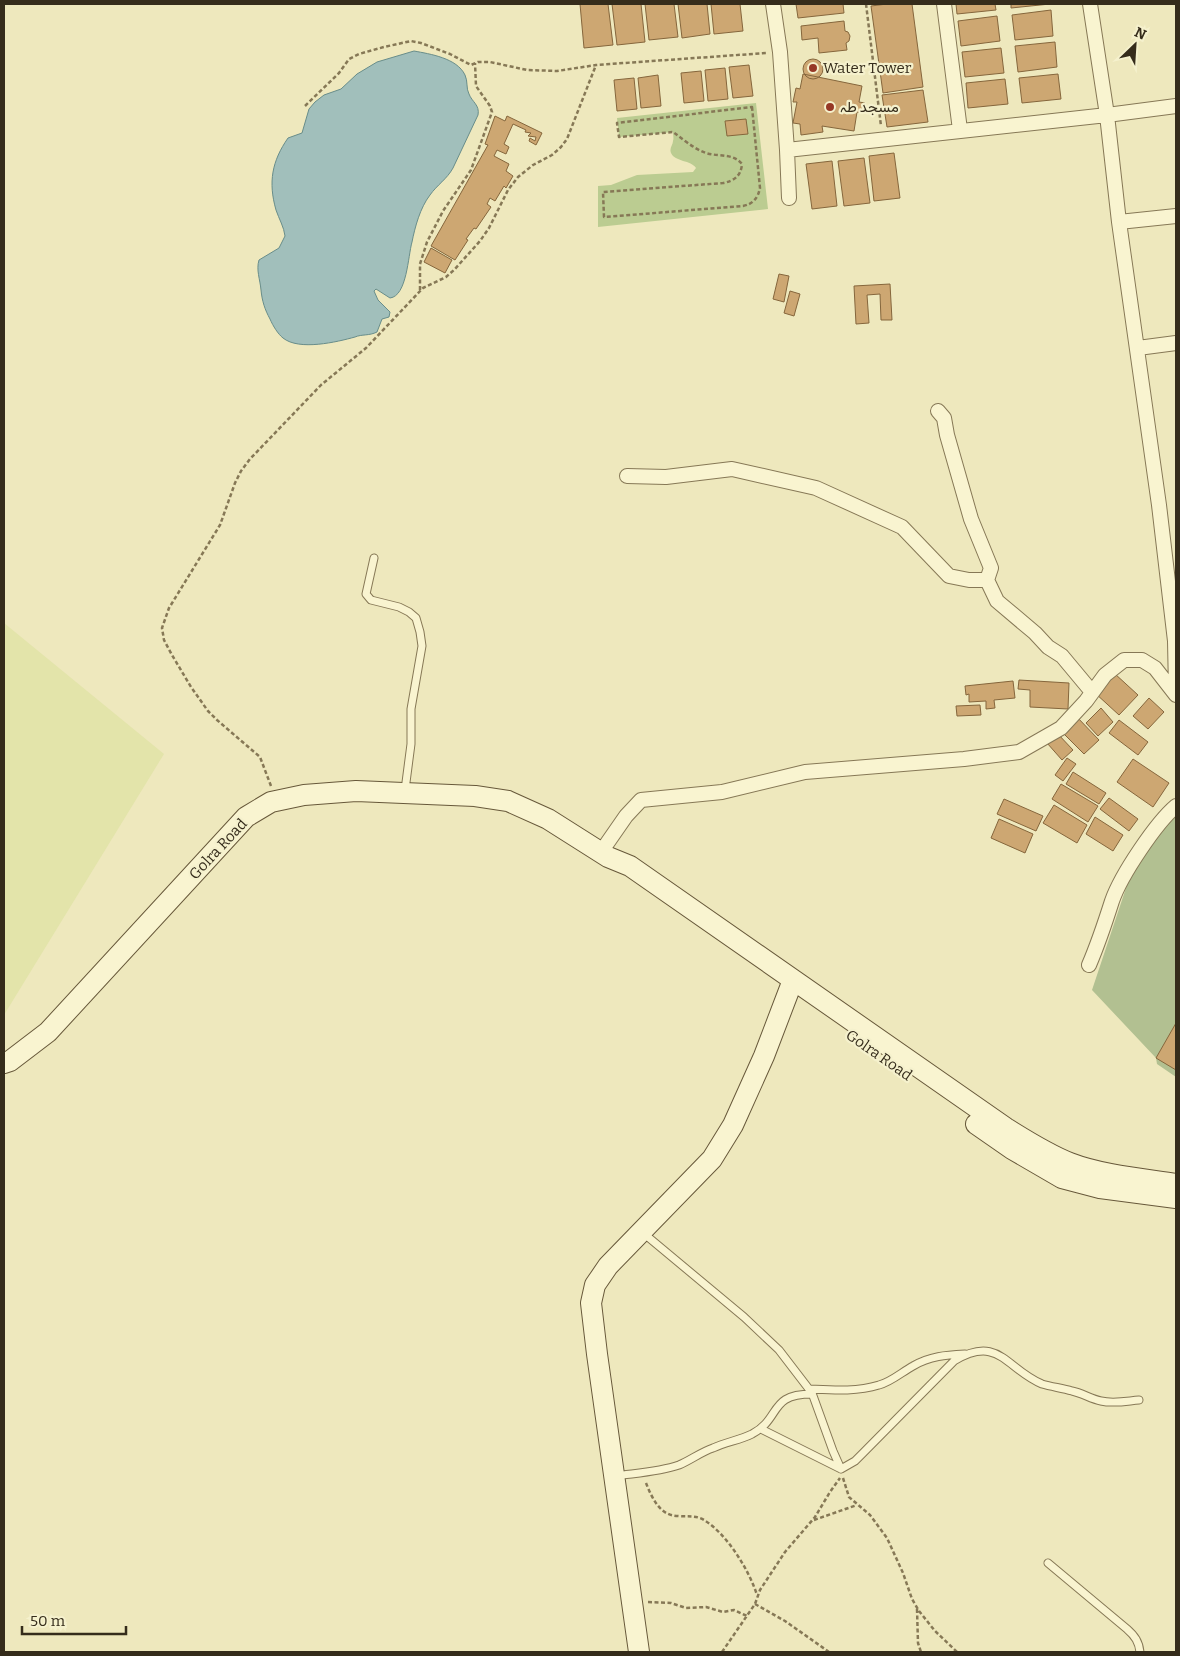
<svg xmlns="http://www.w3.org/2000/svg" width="1180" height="1656" viewBox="0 0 1180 1656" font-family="Bitter,Vazirmatn,serif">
	<rect width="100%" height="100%" fill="#eee8bd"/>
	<path fill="#e3e4aa" d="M4 623 164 754 4 1015Z"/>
	<path fill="#bbcc91" d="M756 103 768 209 598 227V186L611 185 637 175 693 172 696 168C691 160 675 162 671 153 669 148 673 145 673 141 674 138 673 135 673 132L619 137 617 118Z"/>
	<path fill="#b2c091" d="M1176 811V1077L1157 1064 1156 1058 1092 990 1133 867Z"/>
	<path fill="#a1bfbb" stroke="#688d8a" d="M414 51C430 54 457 58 465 75 468 81 466 89 469 94 472 102 480 105 478 115L453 168C447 179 437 185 430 195 420 208 415 227 412 242 408 256 407 296 390 298L376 289 374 291 378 300 390 312 389 317 382 319 377 332C369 336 362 334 355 337 337 342 299 351 283 338 278 334 273 326 270 319 265 310 262 301 261 290 260 279 256 270 259 260L279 248 285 236C284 227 279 219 276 210 268 182 272 161 288 138L302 133 309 109 315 102 324 95 341 89 357 74 377 62Z"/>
	<path fill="#cda772" stroke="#85663c" d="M580 4H608L613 45 584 48Z
		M612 4H641L645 42 617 45Z
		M645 4H674L678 37 649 40Z
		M678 4H707L710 34 682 38Z
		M711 4H740L743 31 714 34Z
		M796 4H843L844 13 798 18Z
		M887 4H912L923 87 883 93 871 6Z
		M956 4H995L996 10 957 14Z
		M1011 4H1050L1011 8Z
		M1051 10 1053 36 1015 40 1012 15Z
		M997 16 1000 41 961 46 958 21Z
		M844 21 845 31 848 32 850 36 849 41 846 43 847 50 819 53 818 38 802 40 801 26Z
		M1055 42 1057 67 1018 72 1015 46Z
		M1001 48 1004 73 965 77 962 52Z
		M803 69a10 10 0 1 1 20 0a10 10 0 1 1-20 0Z
		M749 65 753 96 733 98 729 67Z
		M725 68 728 99 708 101 705 70Z
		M701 71 704 101 684 103 681 73Z
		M803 74 862 86 859 102 865 103 863 113 857 112 854 131 822 126 823 132 801 135 800 124 793 123 797 102H793L796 88 800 89Z
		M1058 74 1061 99 1022 103 1019 78Z
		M658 75 661 106 641 108 638 78Z
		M634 78 637 109 617 111 614 80Z
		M1005 79 1008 104 968 108 966 83Z
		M923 90 928 122 887 127 882 95Z
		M495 116 505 121 507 116 542 133 536 145 529 141 530 138 535 141 536 137 528 136 531 133 525 132 526 130 513 124 504 144 509 147 506 154 497 150 494 156 509 164 506 171 513 176 506 188 504 186 495 201 490 198 487 204 491 207 476 229 474 228 466 239 468 240 455 260 431 246 488 145 485 144Z
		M746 119 748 134 727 136 725 121Z
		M894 153 900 198 874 201 869 156Z
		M864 158 870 203 844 206 838 161Z
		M832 161 837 206 812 209 806 164Z
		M431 248 452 260 445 273 424 262Z
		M779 274 789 276 784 302 773 299Z
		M890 284 892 320H881L880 294 867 295 869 323 856 324 854 286Z
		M790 291 800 294 794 316 784 313Z
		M1114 673 1138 695 1119 715 1095 693Z
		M1019 680 1069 683 1068 709 1030 707V690L1018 689Z
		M1013 681 1015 698 994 700 995 708 986 709V701L969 702V694L966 695 965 686Z
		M1149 698 1164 712 1148 729 1133 716Z
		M980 705 981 715 957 716 956 706Z
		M1101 708 1113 722 1098 736 1086 723Z
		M1076 716 1099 740 1084 754 1061 731Z
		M1119 720 1148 742 1138 755 1109 733Z
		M1057 733 1073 750 1062 760 1047 743Z
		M1067 758 1076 764 1063 781 1055 775Z
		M1133 759 1169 783 1153 807 1117 782Z
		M1073 772 1106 793 1099 804 1066 784Z
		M1061 784 1098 806 1088 822 1052 799Z
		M1109 798 1138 819 1129 831 1100 809Z
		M1004 799 1043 816 1036 831 997 814Z
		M1054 805 1087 825 1077 843 1043 823Z
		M1095 817 1123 835 1113 851 1086 834Z
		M999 819 1033 834 1025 853 991 838Z
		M1176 1023V1070L1156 1058Z"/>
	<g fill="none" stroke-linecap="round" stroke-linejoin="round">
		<g stroke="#867856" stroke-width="9">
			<path id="lane" d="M374 558 366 594 371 600 399 607 409 612 416 618 420 632 422 646 411 709V744L405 790
				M642 1232 744 1317 779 1350 812 1393 833 1451 841 1469 855 1461 863 1453 954 1361C999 1334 1006 1369 1042 1384 1052 1387 1062 1388 1072 1391 1082 1393 1091 1399 1101 1401 1114 1404 1127 1401 1139 1400
				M809 1389C832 1390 856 1392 879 1385 891 1382 902 1372 913 1366 930 1356 946 1355 965 1354
				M761 1429 841 1469
				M615 1476C636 1473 659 1472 679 1465 691 1460 701 1452 713 1448 726 1442 740 1440 752 1434 782 1418 768 1394 812 1394
				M1048 1563 1127 1629C1135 1636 1139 1642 1140 1652"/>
		</g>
		<g stroke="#867856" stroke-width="16">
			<path id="street" d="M773 4 780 52 787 150 1107 115 1176 106
				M944 4 960 130
				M1090 4 1107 115 1119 222 1159 505 1175 641 1176 689
				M787 150 789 198
				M1119 222 1176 216
				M1138 348 1176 343
				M938 411 944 418 947 435 971 519 991 568 987 580 997 601 1035 633 1048 647 1062 656 1092 692
				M627 476 666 477 732 469 816 488 902 527 949 576 969 580H987
				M601 852 626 816 641 800 722 792 805 772 964 759 1019 752 1061 728 1086 701 1105 675 1124 660H1142L1155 668 1176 695
				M1089 965C1098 944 1105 923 1112 901 1121 875 1156 823 1176 806"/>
		</g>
		<g stroke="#67583a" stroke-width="22">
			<path id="secondary" d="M4 1063 10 1061 48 1032 246 817 271 802 304 795 356 791 475 796 508 801 548 819 608 857 630 866 1006 1128C1027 1141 1047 1154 1070 1163 1101 1175 1144 1179 1176 1184
				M976 1124 1012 1149 1062 1178 1100 1188 1176 1198
				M639 1652 597 1354 591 1303 595 1285 608 1266 712 1159 733 1125 764 1056 793 980"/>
		</g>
		<path stroke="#867856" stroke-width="2.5" stroke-dasharray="4 2.5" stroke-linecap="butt" d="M866 4 881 126
			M305 106 339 73 349 59 359 54 384 47 411 41 421 43 450 54 471 65 478 62H490L527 70 557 71 596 65 766 53
			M752 107 760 188C758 198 753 204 743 206L604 217 603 192 723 183C734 181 741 176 742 164 733 153 719 157 706 153 694 149 683 139 673 132L619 137 617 123Z
			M420 290V264L427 242 443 211 471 170 492 112 490 106 476 86 475 63
			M271 786 260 757 217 720 208 711 191 687 172 655 164 640 162 628 169 608 220 525 235 483 241 471 250 459 321 385 366 348 423 288 446 277 454 270 480 241 489 228 508 190 518 177 533 165 552 155 561 147 567 139 596 65
			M843 1478 849 1497 870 1515 887 1538 903 1573 912 1599 919 1611 935 1631 957 1652
			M646 1483C652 1498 660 1516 678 1516 688 1517 696 1515 704 1520 727 1534 749 1570 757 1595
			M814 1520 857 1505
			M648 1602 671 1603 686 1608 706 1607 723 1612 734 1610 747 1616
			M755 1604 785 1621 829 1652
			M917 1609 918 1643 921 1652
			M722 1652 755 1604 760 1590 785 1552 815 1517 830 1492 840 1478"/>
		<use href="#lane" stroke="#f9f4d0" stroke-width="7"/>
		<use href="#street" stroke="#f9f4d0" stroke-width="14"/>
		<use href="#secondary" stroke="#f9f4d0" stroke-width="20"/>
	</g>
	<g fill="#963826" stroke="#f5f1cd" stroke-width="2">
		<circle cx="813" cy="68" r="5"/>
		<circle cx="830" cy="107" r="5"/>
	</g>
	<g text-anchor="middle" stroke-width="4.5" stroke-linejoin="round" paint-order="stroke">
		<g font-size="15" fill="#352c1b" stroke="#f5f1cd" text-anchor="start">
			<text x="823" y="73">Water Tower</text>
			<text x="840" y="112">مسجد طہ</text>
		</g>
		<g font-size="15" fill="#352c1b" stroke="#f5f1cd">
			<text transform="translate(218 849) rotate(-47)" y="5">Golra Road</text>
			<text transform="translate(879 1055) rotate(35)" y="5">Golra Road</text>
		</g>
	</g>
	<rect width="1180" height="1656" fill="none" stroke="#352c1b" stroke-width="10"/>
	<g transform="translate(1135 45) rotate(25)" stroke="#f5f1cd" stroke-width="4" paint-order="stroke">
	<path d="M0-4L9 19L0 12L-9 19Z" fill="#352c1b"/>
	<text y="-8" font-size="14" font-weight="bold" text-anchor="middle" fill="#352c1b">N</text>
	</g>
	<path d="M22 1626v8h104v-8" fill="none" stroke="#352c1b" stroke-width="2.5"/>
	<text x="30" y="1626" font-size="15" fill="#352c1b" stroke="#f5f1cd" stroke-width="4" paint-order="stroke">50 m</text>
</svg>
